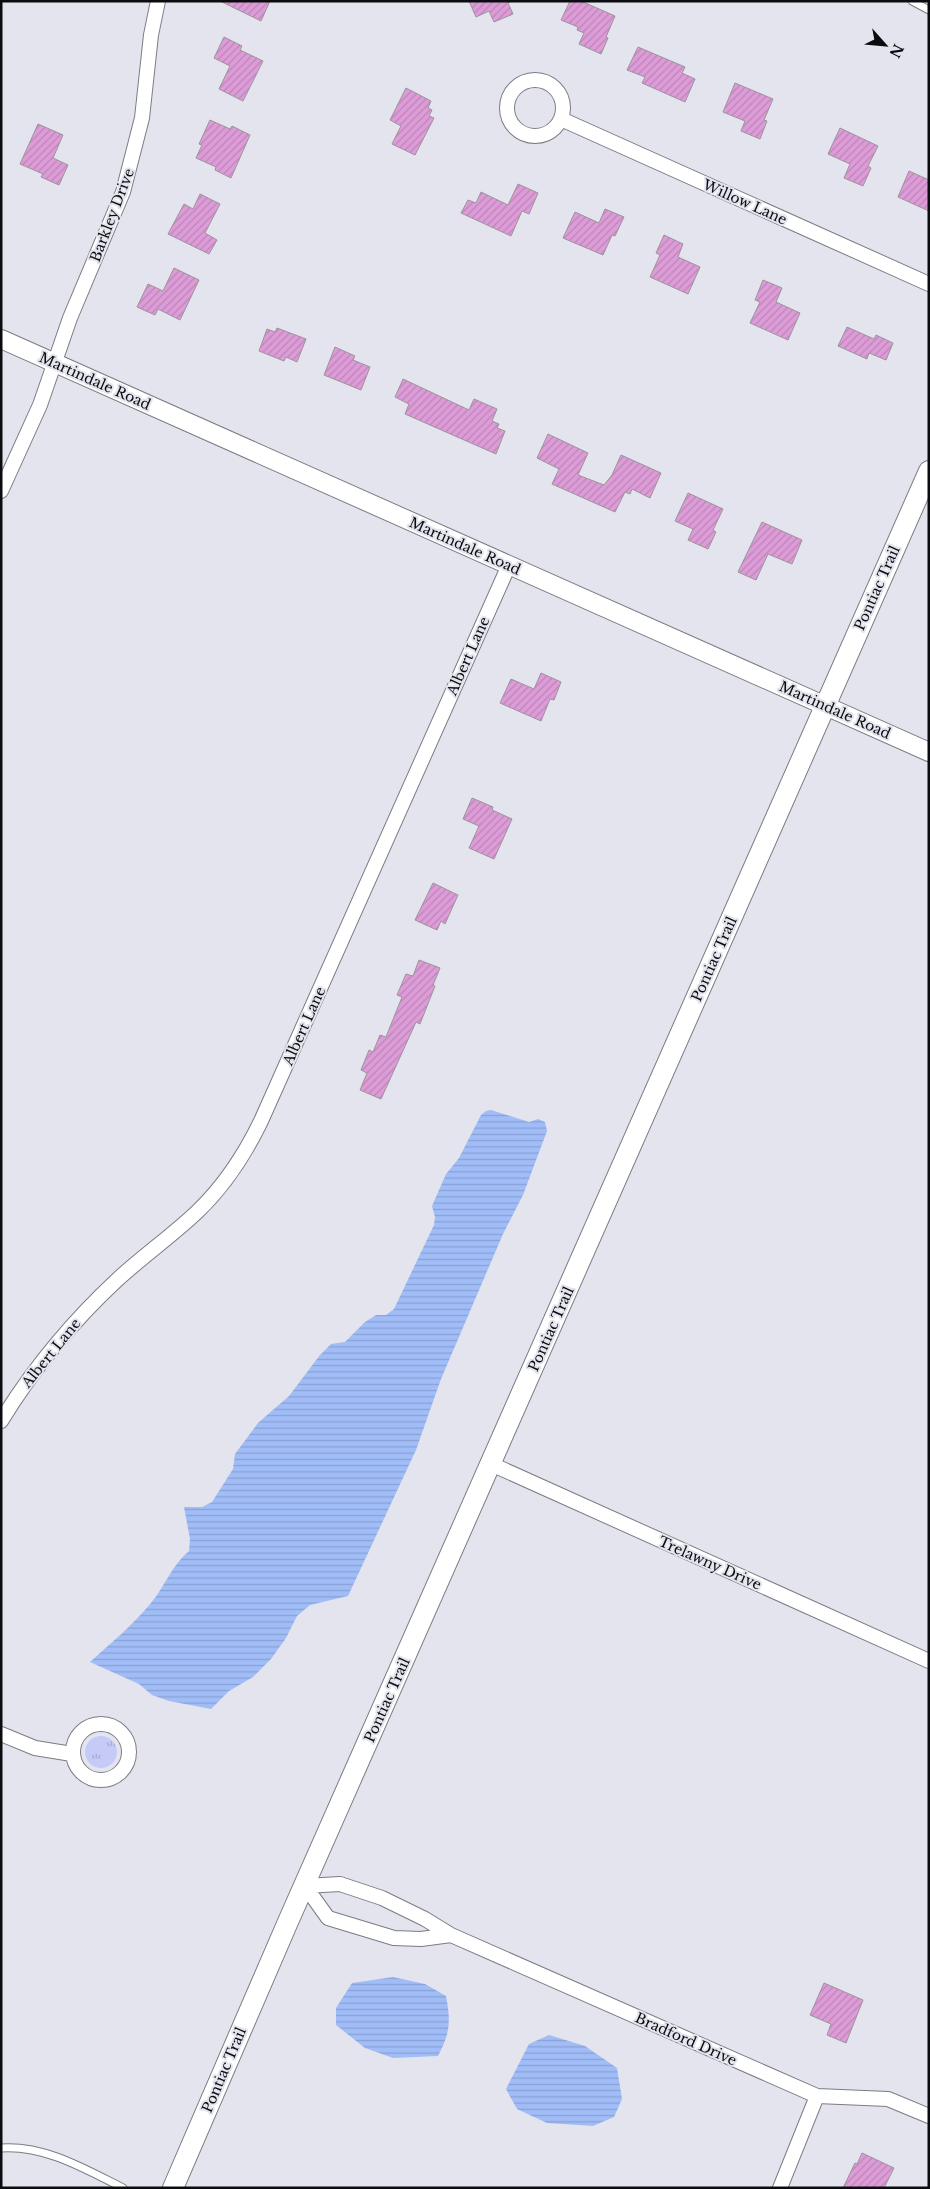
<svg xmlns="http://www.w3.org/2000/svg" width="930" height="2189" viewBox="0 0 930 2189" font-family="'Libre Baskerville',serif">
	<defs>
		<pattern id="grass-tufts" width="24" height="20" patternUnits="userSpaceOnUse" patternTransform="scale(1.25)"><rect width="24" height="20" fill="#c5caf6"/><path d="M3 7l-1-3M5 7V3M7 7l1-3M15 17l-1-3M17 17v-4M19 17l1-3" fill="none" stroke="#a8acd2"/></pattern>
		<pattern id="water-rules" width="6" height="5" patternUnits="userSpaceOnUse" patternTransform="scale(1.25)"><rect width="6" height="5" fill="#a1bdf7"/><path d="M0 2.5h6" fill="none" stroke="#89a1d3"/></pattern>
		<pattern id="building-hatch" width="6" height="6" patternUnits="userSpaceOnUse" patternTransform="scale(1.25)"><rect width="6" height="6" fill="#dd9cd8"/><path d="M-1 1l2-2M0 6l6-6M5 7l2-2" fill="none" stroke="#bc85b8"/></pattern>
	</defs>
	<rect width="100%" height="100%" fill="#e3e4ed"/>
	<path fill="url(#grass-tufts)" d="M85 1752a16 16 0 1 1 32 0a16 16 0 1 1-32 0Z"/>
	<path fill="url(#water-rules)" d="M491 1110 529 1122 538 1119 545 1122 547 1131 523 1195 503 1234 441 1379 416 1450 348 1596 310 1605 297 1616 286 1638 271 1659 253 1677 229 1691 211 1709 169 1701 152 1695 139 1684 90 1662C111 1643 133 1625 151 1603 165 1586 172 1565 189 1551L190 1539 184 1507H202L212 1502 233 1469 235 1454 258 1423 289 1396 320 1355 331 1344 345 1342 365 1322 376 1315H386L394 1309 434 1225 435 1217 432 1206 446 1174 459 1158 481 1115 486 1111Z
		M393 1977 425 1984 446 1996C451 2022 450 2033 438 2056L393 2058 365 2048 336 2025V2008L352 1983Z
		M549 2035 585 2046 617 2068 622 2099 614 2117 593 2126 547 2123 517 2109 506 2089 529 2044Z"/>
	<path fill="url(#building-hatch)" stroke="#9b949a" d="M220 1H270L261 21Z
		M469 1H512L508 3 513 14 494 22 489 11 476 17Z
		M570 1H581L615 16 606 37 608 38 601 54 579 44 584 33 577 30 578 27 561 20Z
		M224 37 242 46 240 50 263 61 243 101 219 89 230 66 214 58Z
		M638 47 685 67 682 73 695 79 685 102 642 83 645 77 627 70Z
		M735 83 773 99 764 120 767 121 760 139 741 131 745 121 723 112Z
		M406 88 431 101 428 108 432 110 429 116 434 118 415 155 392 144 401 126 390 120Z
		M210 120 230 129 232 126 250 135 231 178 215 170 216 167 196 158 202 145 199 144Z
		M38 124 63 135 53 158 68 165 59 185 41 177 43 174 20 164Z
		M840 128 878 146 868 166 871 168 863 186 844 178 850 164 828 154Z
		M909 171 929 180V211L898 197Z
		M518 184 538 193 529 214 522 211 511 236 461 213 468 200 476 203 481 192 508 205Z
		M200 194 220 204 205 233 217 240 209 254 168 234 184 204 193 209Z
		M605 209 624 217 615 236 612 235 603 255 563 238 575 212 599 223Z
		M664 235 683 244 678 257 700 267 688 294 650 277 660 255 656 253Z
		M174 268 199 280 180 320 158 309 155 315 137 307 148 284 163 291Z
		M763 280 782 288 776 302 800 313 788 340 750 323 760 302 755 300Z
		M847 327 874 339 876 335 893 343 886 360 869 353 867 359 838 346Z
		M277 328 306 339 297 362 286 357 284 361 259 351 267 329 275 332Z
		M335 347 355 356 353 360 370 367 361 390 324 375Z
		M403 379 469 410 474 399 497 409 492 421 499 424 497 428 505 431 496 454 405 414 409 404 395 397Z
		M548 434 588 453 578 475 604 485 612 475 621 455 661 473 650 498 632 489 630 494 625 492 615 512 552 484 559 469 537 458Z
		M688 493 723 509 713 530 716 532 708 549 688 540 693 529 675 521Z
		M762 522 802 540 792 564 768 554 756 580 738 572Z
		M541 673 561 682 554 700 550 699 541 721 500 703 511 679 534 689Z
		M472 798 493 807 492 810 512 819 494 859 469 848 479 826 463 819Z
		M433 883 458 895 445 924 441 921 437 930 415 920Z
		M419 960 440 968 433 985 435 986 420 1024 416 1022 381 1099 360 1090 367 1073 361 1070 369 1050 373 1052 380 1035 386 1037 402 997 397 995 406 974 413 976Z
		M824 1983 863 2000 846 2043 827 2035 831 2024 810 2015Z
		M862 2153 894 2168 884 2188H843L855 2163 857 2164Z"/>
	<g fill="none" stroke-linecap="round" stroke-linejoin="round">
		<g stroke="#7b7c84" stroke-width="9">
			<path id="service" d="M912 1 929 10
				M1 2148C45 2145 85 2169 123 2188"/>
		</g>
		<g stroke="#7b7c84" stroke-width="16">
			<path id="minor" d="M507 108a28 28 0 1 1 56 0a28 28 0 1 1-56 0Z
				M561 119 929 284
				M1 491 40 405 70 318 123 192 142 118 151 35 158 1
				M1 1421C33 1369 73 1321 117 1280 143 1256 173 1235 198 1211 225 1185 245 1154 261 1121L509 565
				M491 1464 929 1661
				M73 1752a28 28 0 1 1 56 0a28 28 0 1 1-56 0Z
				M1 1734 35 1748 72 1754
				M305 1886 340 1884 382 1898 425 1919 451 1935 817 2096 888 2099 929 2116
				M305 1886 328 1918 394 1938 421 1939 451 1935
				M780 2188 817 2096"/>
		</g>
		<g stroke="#7b7c84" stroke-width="20">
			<path id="tertiary" d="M1 339 929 752"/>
		</g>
		<g stroke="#7b7c84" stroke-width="22">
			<path id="secondary" d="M173 2188 287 1924 929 471"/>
		</g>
		<use href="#service" stroke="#fff" stroke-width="7"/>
		<use href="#minor" stroke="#fff" stroke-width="14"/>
		<use href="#tertiary" stroke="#fff" stroke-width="18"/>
		<use href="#secondary" stroke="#fff" stroke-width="20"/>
	</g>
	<g text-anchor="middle" stroke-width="4" stroke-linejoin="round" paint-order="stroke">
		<g font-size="14" fill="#0b0c0f" stroke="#e3e4ed">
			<text transform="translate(745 202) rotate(24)" y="5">Willow Lane</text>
			<text transform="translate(112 215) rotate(-69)" y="5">Barkley Drive</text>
			<text transform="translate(95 381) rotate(24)" y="5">Martindale Road</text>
			<text transform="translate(465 546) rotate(24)" y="5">Martindale Road</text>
			<text transform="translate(877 588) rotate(-66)" y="5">Pontiac Trail</text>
			<text transform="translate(468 656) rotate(-66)" y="5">Albert Lane</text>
			<text transform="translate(835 710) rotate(24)" y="5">Martindale Road</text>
			<text transform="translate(714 959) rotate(-66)" y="5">Pontiac Trail</text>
			<text transform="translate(304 1026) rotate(-66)" y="5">Albert Lane</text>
			<text transform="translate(551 1329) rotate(-66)" y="5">Pontiac Trail</text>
			<text transform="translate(51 1353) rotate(-51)" y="5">Albert Lane</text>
			<text transform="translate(710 1563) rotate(24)" y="5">Trelawny Drive</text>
			<text transform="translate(387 1700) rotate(-66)" y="5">Pontiac Trail</text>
			<text transform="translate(686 2039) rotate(24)" y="5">Bradford Drive</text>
			<text transform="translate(224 2070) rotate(-67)" y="5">Pontiac Trail</text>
		</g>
	</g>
	<rect width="930" height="2189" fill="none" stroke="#0b0c0f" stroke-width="5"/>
	<g transform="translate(885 45) rotate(117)" stroke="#e3e4ed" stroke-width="4" paint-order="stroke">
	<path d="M0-4L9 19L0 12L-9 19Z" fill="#0b0c0f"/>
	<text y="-8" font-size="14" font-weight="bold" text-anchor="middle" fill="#0b0c0f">N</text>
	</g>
</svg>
